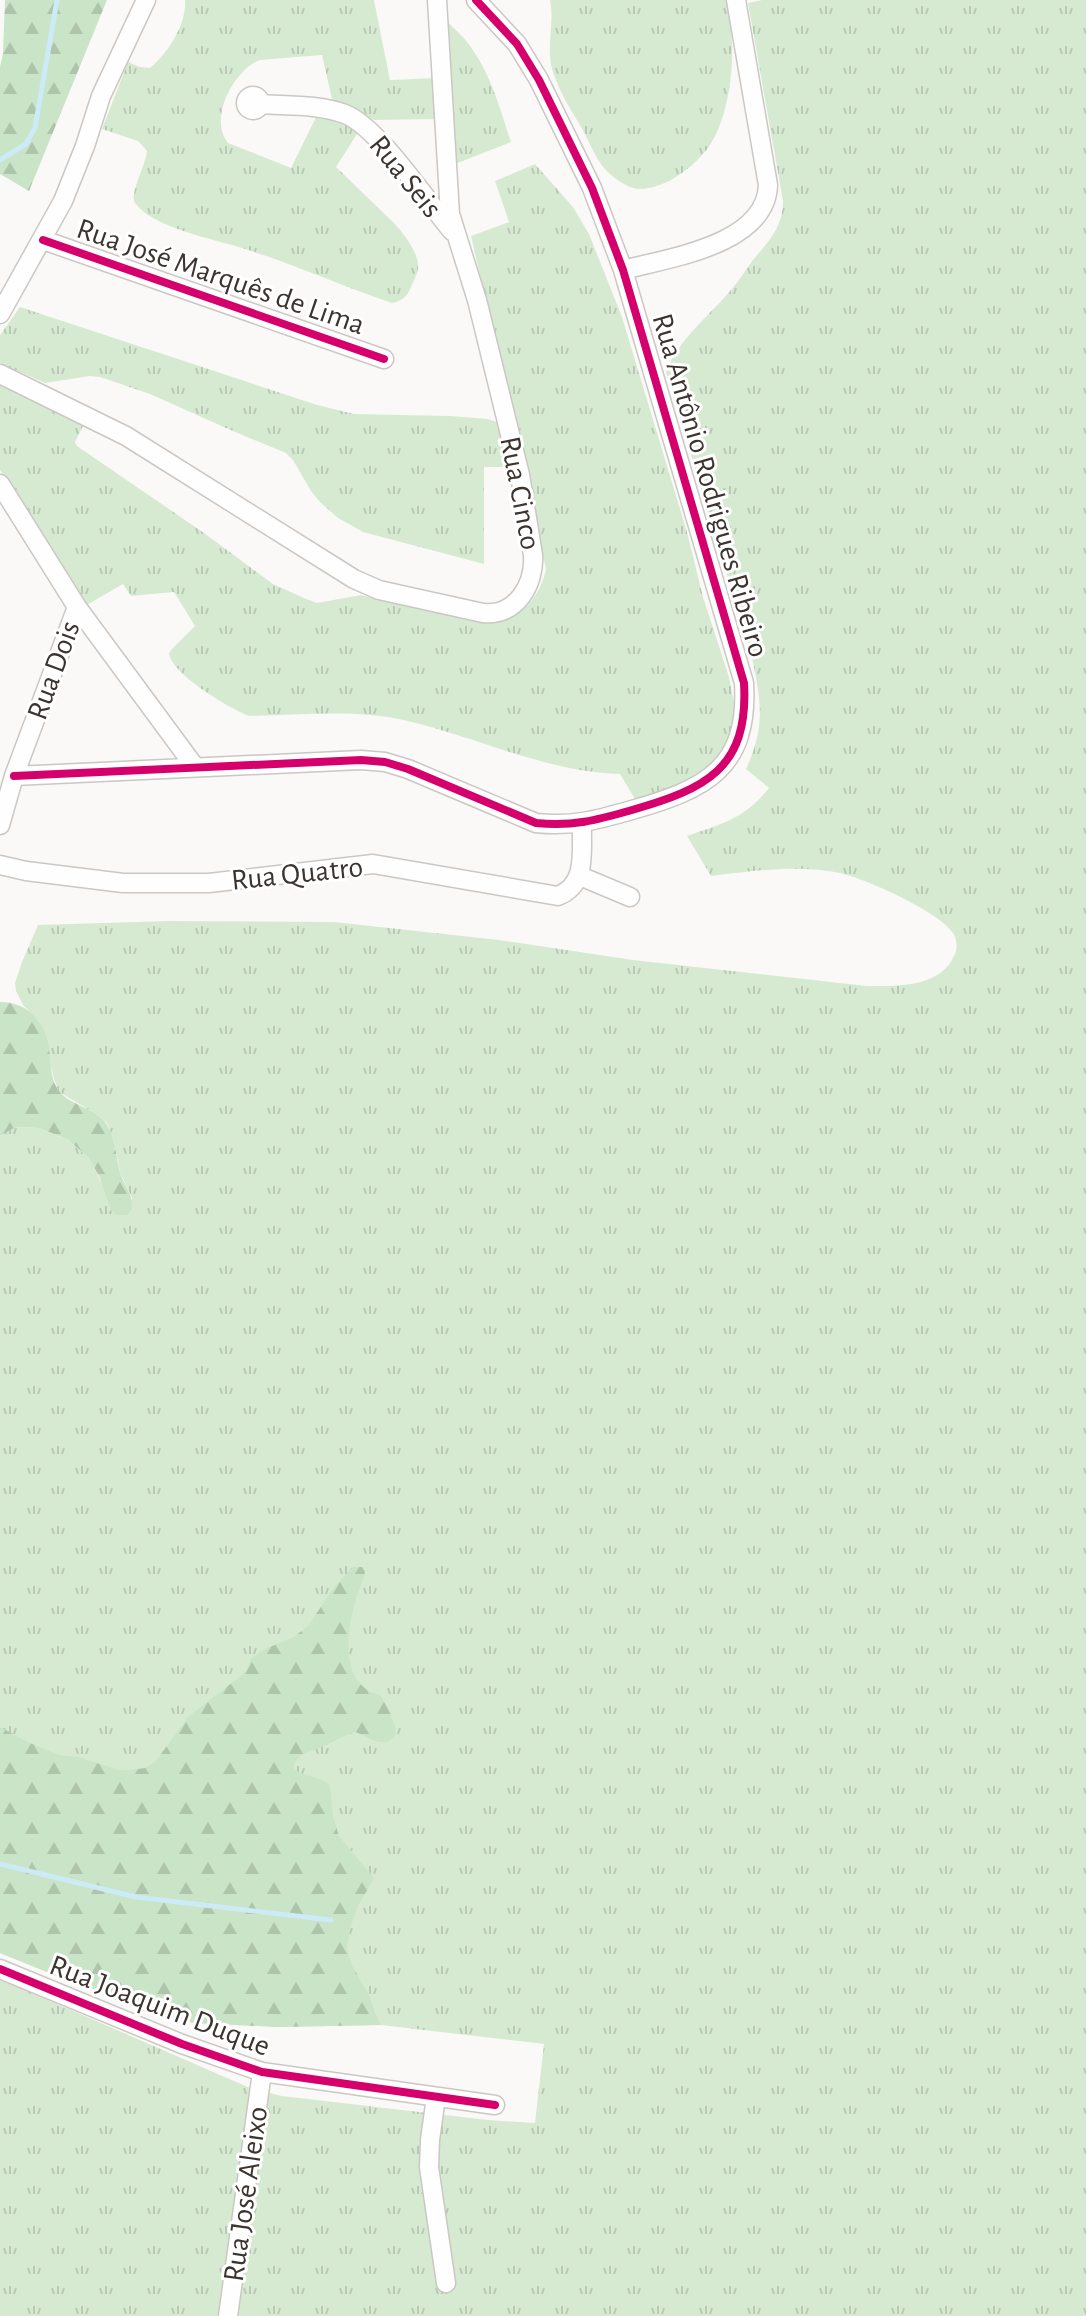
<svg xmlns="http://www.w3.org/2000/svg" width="1086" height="2316" viewBox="0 0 1086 2316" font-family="'Alegreya Sans',sans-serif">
	<defs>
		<pattern id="grass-tufts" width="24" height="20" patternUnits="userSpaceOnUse" patternTransform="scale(2)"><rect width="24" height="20" fill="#d6ead2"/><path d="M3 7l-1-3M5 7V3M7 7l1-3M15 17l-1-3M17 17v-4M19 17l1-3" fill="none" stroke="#b9c9b5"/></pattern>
		<pattern id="forest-firs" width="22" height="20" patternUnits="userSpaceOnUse" patternTransform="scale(2)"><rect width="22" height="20" fill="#cae4c7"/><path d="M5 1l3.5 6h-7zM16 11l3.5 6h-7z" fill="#aec4ab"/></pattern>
	</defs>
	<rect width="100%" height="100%" fill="#fbf9f7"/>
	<path fill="url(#grass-tufts)" d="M185 0H374L390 80 437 78 439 119 374 120 332 99 322 55 260 60C234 70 208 118 228 143L291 168 317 115 332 117 359 131 336 167 395 224C404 234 420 254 418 269 417 275 413 282 411 287 407 297 402 301 392 303 342 286 293 264 242 248 214 239 153 228 135 203 129 195 146 164 147 151L138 141 102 129 128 62 140 67 150 68C168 53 187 24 185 0Z
		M550 0H726C738 41 733 113 708 148 698 161 685 172 671 180 659 186 643 192 630 187 621 183 611 176 605 169 596 159 590 144 584 132 573 113 560 94 553 72 545 48 555 24 550 0Z
		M762 0H1086V2316H0V1979L250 2088 282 2096 488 2120 535 2123 544 2044 381 2025 278 2027 194 2023 156 2016 0 1953V1136L16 1127 39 1128 67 1139 90 1159 109 1198 111 1210 116 1215H128L132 1198 120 1172 113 1137 107 1123 98 1115 59 1092 54 1079 40 1022 23 1005 16 991 15 983 22 962 38 925 168 921 334 922 499 940 633 960 867 986C896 986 940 988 954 956 958 949 957 939 953 933 938 911 866 879 840 873 797 864 754 871 711 876L687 836C723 823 744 819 769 788L746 769C766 725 761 703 752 657L666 372C677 341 710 315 731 290 739 281 745 270 753 260 769 241 783 227 783 201L748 3Z
		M445 19C452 27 461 34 467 42 490 71 500 108 511 142L455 164Z
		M535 164 573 207 589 234 622 317 687 532 703 597 729 677 735 708 734 732 714 767 671 790 635 799 620 774C546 772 479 738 408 721 357 709 301 715 249 716 229 708 173 675 169 654L171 650 195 626 174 592 131 596 123 584 87 605 0 470V385L83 426 75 442 77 446 204 533 273 584 304 598 317 603 361 595 483 623C516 624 539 601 546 569L471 236 509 222 495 181Z
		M20 307 317 405 354 414 450 416 488 419 499 423 508 467H484V564L363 532 338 518 320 502 311 491 293 460 286 453 235 432 150 394 100 377 90 376 45 383 0 363V335Z"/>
	<path fill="url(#forest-firs)" d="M5 0H107L29 191 0 174V67L3 53Z
		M0 1002C28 1002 45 1021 49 1048 51 1062 50 1079 59 1091 70 1105 93 1107 105 1122 117 1137 115 1158 121 1175 124 1184 132 1194 132 1204 132 1210 131 1210 128 1215H116L111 1210 100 1178 89 1158 67 1139 39 1128 16 1127 0 1136Z
		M353 1567H362L365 1572C363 1583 358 1591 355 1602 347 1633 339 1685 380 1695 387 1705 396 1723 396 1735 382 1750 370 1737 355 1732 343 1735 335 1742 324 1746 310 1752 298 1752 293 1768 303 1777 319 1776 330 1785L333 1816 339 1836 374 1878 358 1906 350 1928 347 1950 352 1965 369 1995 375 2013 381 2025 278 2027 194 2023 156 2016 0 1953V1727L28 1742 59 1755 79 1757 118 1770H132L145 1768 155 1762 189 1716 246 1672 251 1659 265 1649 294 1637 308 1626 335 1586Z"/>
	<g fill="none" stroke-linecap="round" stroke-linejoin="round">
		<path stroke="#ccebf7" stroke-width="5" d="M0 160 26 144 35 128 57 0
			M0 1864 136 1897 331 1920"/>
		<g stroke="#cbc7c3" stroke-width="21">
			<path id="minor" d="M246 103a7 7 0 1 1 14 0a7 7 0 1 1-14 0Z
				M259 104C287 106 318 104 345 114 378 127 427 201 452 231
				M43 240 384 359
				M623 270C668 258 766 245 768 185L736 0
				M0 314 63 201 85 146 101 96 146 0
				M0 374 126 436 354 579 379 590 483 613C516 617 535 584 533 555L520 475 477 300 450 214 437 0
				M0 484 77 607 195 767
				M14 776 361 760 385 762 408 769 536 823C572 827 597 820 632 810 705 789 749 769 744 683L623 270 592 188 539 80 517 44 476 0
				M0 825 14 776 77 607
				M0 865 26 871 123 883H209L373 864 558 896C588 884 581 851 582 824
				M580 876 630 897
				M0 1969 182 2044 262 2072 495 2105
				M436 2097 430 2140 429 2167 446 2283
				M228 2316 262 2072"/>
		</g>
		<use href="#minor" stroke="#fefefe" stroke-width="18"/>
		<g stroke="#fff" stroke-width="13">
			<path id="cycleway" d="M43 240 384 359
				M14 776 361 760 385 762 408 769 536 823C572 827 597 820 632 810 705 789 749 769 744 683L623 270 592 188 539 80 517 44 476 0
				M0 1969 182 2044 262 2072 495 2105"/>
		</g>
		<use href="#cycleway" stroke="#d6006c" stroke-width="8"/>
	</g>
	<g text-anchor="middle" stroke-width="6" stroke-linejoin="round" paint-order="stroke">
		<g font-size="30" fill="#3c342e" stroke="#fff">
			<text transform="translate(406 176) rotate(51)" y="10">Rua Seis</text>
			<text transform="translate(221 276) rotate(19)" y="10">Rua José Marquês de Lima</text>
			<text transform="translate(711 485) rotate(74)" y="10">Rua Antônio Rodrigues Ribeiro</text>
			<text transform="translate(521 493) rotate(79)" y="10">Rua Cinco</text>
			<text transform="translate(53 670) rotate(-70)" y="10">Rua Dois</text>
			<text transform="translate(297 873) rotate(-6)" y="10">Rua Quatro</text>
			<text transform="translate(160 2005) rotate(21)" y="10">Rua Joaquim Duque</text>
			<text transform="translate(245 2194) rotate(-82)" y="10">Rua José Aleixo</text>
		</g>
	</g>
</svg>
